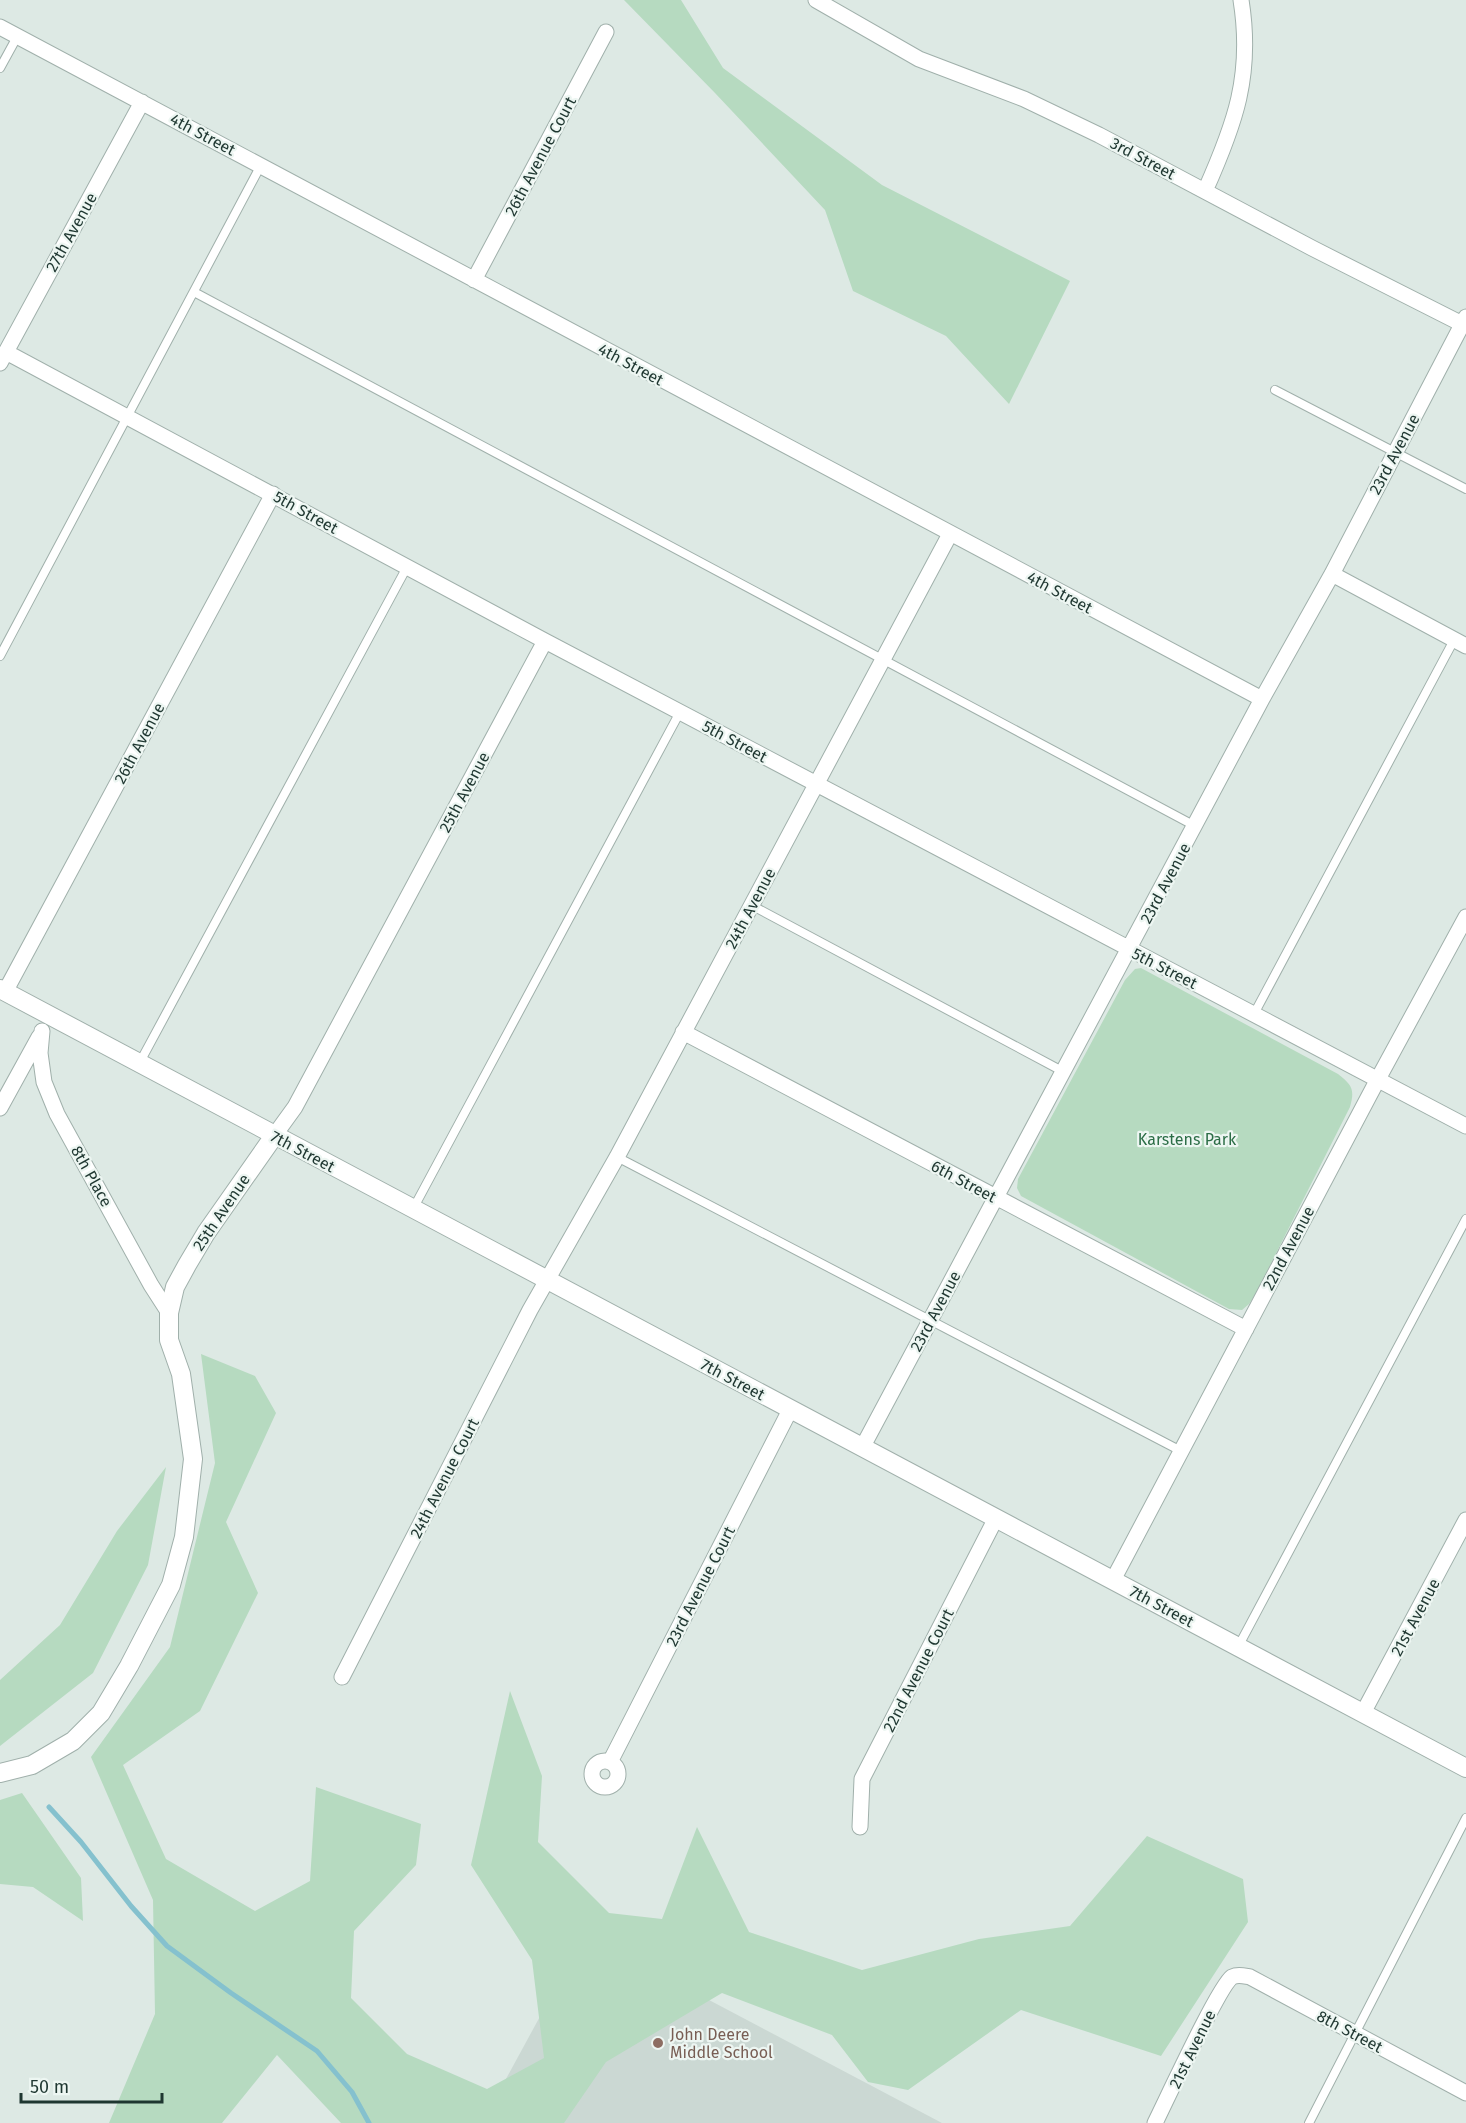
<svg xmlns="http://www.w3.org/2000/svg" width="1466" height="2123" viewBox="0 0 1466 2123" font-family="'Fira Sans',sans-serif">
	<rect width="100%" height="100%" fill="#dde9e4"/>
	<path fill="#cbd8d3" d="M586 1932 639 1963 942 2123H482Z"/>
	<path fill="#b6dac0" d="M624 0H681L723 68 882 185 1070 281 1009 404 946 336 853 291 825 210 715 93Z
		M1141 968 1338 1074C1352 1085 1355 1089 1350 1107L1256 1293 1249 1304 1242 1310 1229 1309 1021 1196 1017 1188 1018 1179 1125 980 1135 969Z
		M201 1354 255 1376 276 1413 226 1522 258 1593 200 1711 123 1765 166 1859 255 1911 310 1881 316 1787 421 1824 416 1865 354 1931 351 1998 407 2054 487 2089 544 2058 532 1960 471 1865 510 1691 542 1776 538 1842 609 1913 662 1919 697 1827 749 1932 862 1970 979 1939 1070 1926 1147 1836 1243 1879 1248 1922 1161 2056 1021 2010 908 2090 868 2082 832 2035 722 1993 606 2062 564 2123H341L277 2055 222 2123H109L155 2014 153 1900 91 1757 170 1647 215 1463Z
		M166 1467 148 1565 93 1673 0 1746V1680L60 1625 117 1531Z
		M22 1793 81 1878 83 1921 33 1887 0 1884V1800Z"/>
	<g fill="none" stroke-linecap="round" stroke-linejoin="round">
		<path stroke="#85c1ce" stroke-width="5" d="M49 1807 81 1842 131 1906 167 1946 231 1993 317 2051 352 2092 369 2123"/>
		<g stroke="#a0b0ab" stroke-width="10">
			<path id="service" d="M0 68 17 37
				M194 292 1195 826
				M1275 390 1466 489
				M0 656 261 165
				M751 905 1064 1072
				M1254 1014 1454 640
				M140 1062 407 567
				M617 1157 1181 1451
				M413 1209 680 712
				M1238 1647 1466 1219
				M1309 2123 1466 1818"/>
		</g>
		<g stroke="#a0b0ab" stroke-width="17">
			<path id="minor" d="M816 0 919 59 1024 99 1099 135 1312 248 1466 326
				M0 27 1262 699
				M1205 191C1235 124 1253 75 1241 0
				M474 280 606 32
				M6 352 545 641 1466 1126
				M0 363 142 102
				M1332 574 1466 646
				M5 992 273 494
				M42 1031 40 1053 44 1082 57 1114 151 1285 169 1313
				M683 1032 1246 1329
				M0 1108 39 1037
				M274 1136 295 1107 545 641
				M862 1448 1262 699 1332 574 1466 317
				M1113 1580 1378 1079 1466 917
				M342 1677 530 1310 617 1157 950 534
				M1363 1713 1466 1520
				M592 1774a13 13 0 1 1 26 0a13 13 0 1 1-26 0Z
				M610 1762 790 1410
				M860 1827 862 1779 996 1518
				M1155 2123C1166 2101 1219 1986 1232 1977 1238 1974 1244 1976 1250 1977L1466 2093"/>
		</g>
		<g stroke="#a0b0ab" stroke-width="20">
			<path id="tertiary" d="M0 989 1466 1768
				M0 1773 32 1765 73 1741 101 1713 129 1666 171 1585 184 1537 193 1459 181 1374 169 1340V1313L175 1287 187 1265 206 1233 274 1136"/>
		</g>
		<use href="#service" stroke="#fff" stroke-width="8"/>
		<use href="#minor" stroke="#fff" stroke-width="15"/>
		<use href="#tertiary" stroke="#fff" stroke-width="18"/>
	</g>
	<circle fill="#8d6e63" stroke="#edf6f2" stroke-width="2" cx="658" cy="2043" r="6"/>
	<g text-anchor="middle" stroke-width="4.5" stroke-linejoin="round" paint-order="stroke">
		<g font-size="16" fill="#1f3731" stroke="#edf6f2">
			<text transform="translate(203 134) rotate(28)" y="6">4th Street</text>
			<text transform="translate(540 156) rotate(-62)" y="6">26th Avenue Court</text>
			<text transform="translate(1143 158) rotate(28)" y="6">3rd Street</text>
			<text transform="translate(71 232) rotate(-61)" y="6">27th Avenue</text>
			<text transform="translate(631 364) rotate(28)" y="6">4th Street</text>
			<text transform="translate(1394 454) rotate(-62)" y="6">23rd Avenue</text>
			<text transform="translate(306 512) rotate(29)" y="6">5th Street</text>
			<text transform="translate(1060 592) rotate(28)" y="6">4th Street</text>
			<text transform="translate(735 741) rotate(28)" y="6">5th Street</text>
			<text transform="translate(139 743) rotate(-62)" y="6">26th Avenue</text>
			<text transform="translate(464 792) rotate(-62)" y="6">25th Avenue</text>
			<text transform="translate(1165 883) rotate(-62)" y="6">23rd Avenue</text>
			<text transform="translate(750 908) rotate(-62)" y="6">24th Avenue</text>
			<text transform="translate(1165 968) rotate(27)" y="6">5th Street</text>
			<text transform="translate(303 1151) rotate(28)" y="6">7th Street</text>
			<text transform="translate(92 1176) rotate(61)" y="6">8th Place</text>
			<text transform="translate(964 1181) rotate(28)" y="6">6th Street</text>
			<text transform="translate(221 1212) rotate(-56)" y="6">25th Avenue</text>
			<text transform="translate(1288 1248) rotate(-62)" y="6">22nd Avenue</text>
			<text transform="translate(935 1311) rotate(-62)" y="6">23rd Avenue</text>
			<text transform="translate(733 1379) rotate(28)" y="6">7th Street</text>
			<text transform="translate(444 1478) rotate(-63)" y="6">24th Avenue Court</text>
			<text transform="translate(700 1586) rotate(-63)" y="6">23rd Avenue Court</text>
			<text transform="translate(1162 1606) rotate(28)" y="6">7th Street</text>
			<text transform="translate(1415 1617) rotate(-62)" y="6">21st Avenue</text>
			<text transform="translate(918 1670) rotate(-63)" y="6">22nd Avenue Court</text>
			<text transform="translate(1350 2031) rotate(28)" y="6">8th Street</text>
			<text transform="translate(1192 2049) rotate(-64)" y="6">21st Avenue</text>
		</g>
		<g font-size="16" fill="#2b6d46" stroke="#edf6f2">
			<text x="1187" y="1145">Karstens Park</text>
		</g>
		<g font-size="16" fill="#785e54" stroke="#edf6f2" text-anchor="start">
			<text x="670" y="2040">John Deere<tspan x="670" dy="18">Middle School</tspan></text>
		</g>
	</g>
	<path d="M21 2093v9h141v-9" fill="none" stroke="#1f3731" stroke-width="3"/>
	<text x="30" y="2093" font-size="18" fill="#1f3731" stroke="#edf6f2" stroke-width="4.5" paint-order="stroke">50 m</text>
</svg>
